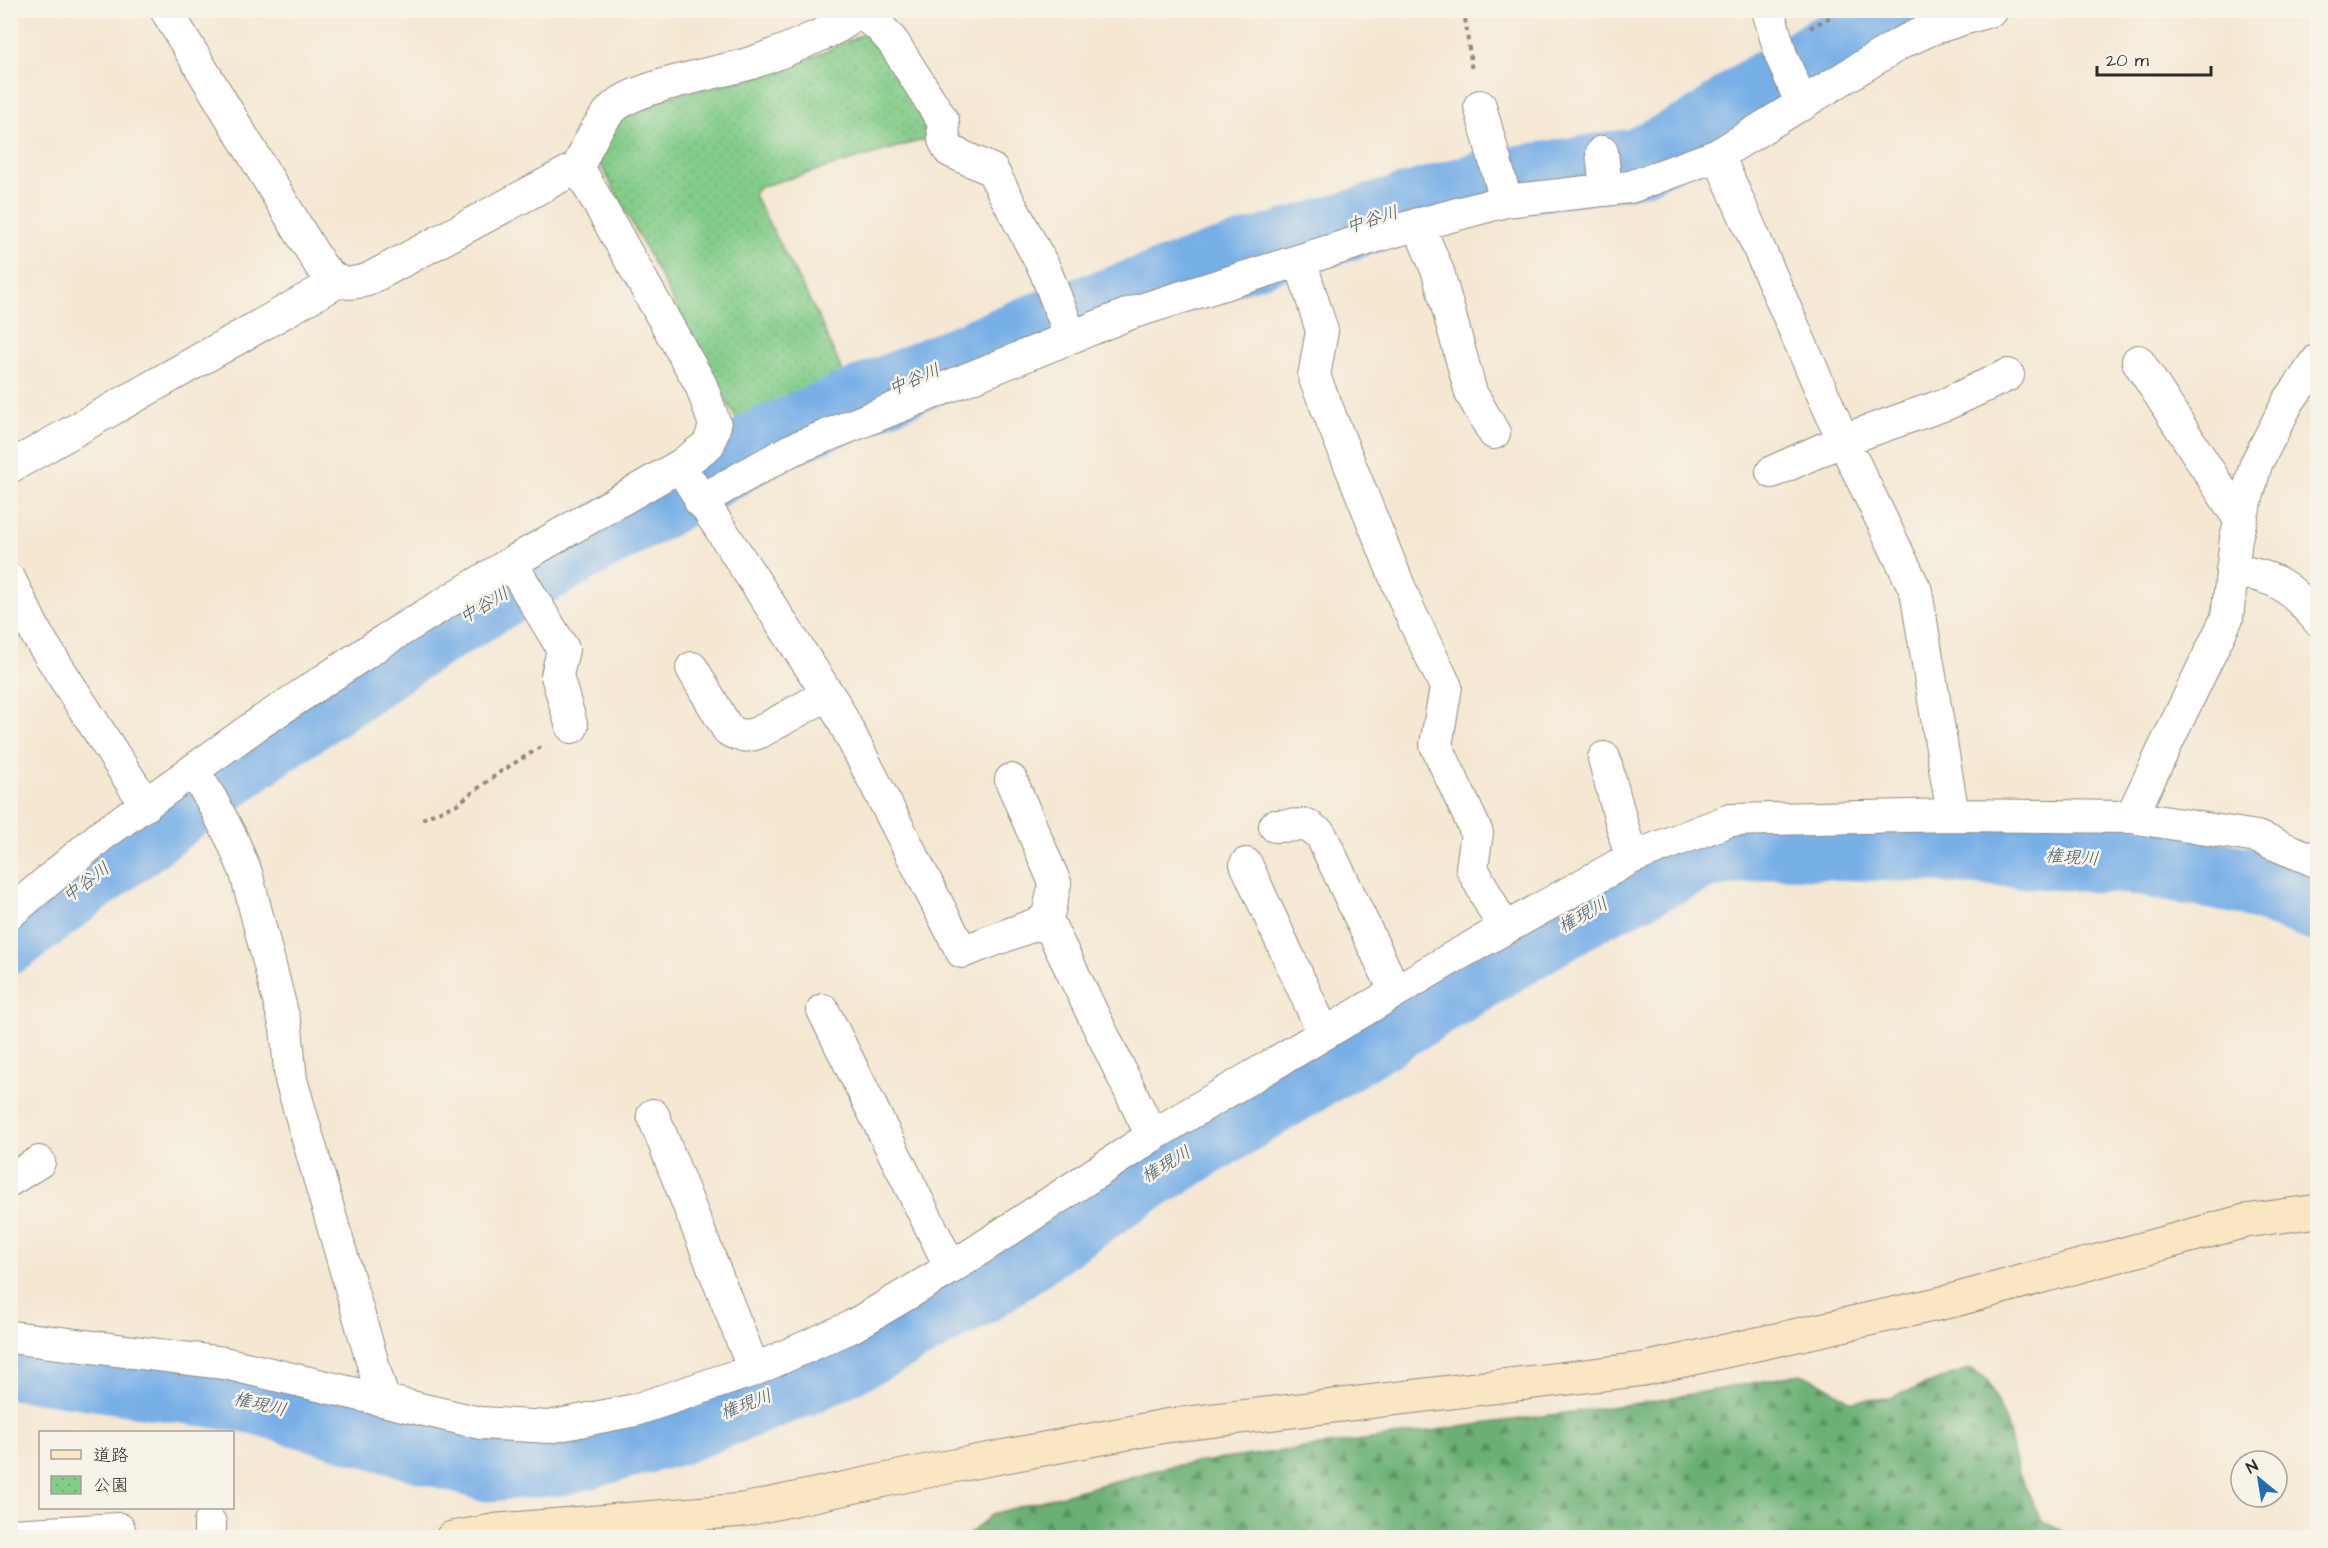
<svg xmlns="http://www.w3.org/2000/svg" width="2328" height="1548" viewBox="0 0 2328 1548" font-family="'Architects Daughter','Klee One',sans-serif">
	<defs>
		<pattern id="forest-firs" width="22" height="20" patternUnits="userSpaceOnUse" patternTransform="scale(1.5)"><rect width="22" height="20" fill="#6ab075"/><path d="M5 1l3.5 6h-7zM16 11l3.5 6h-7z" fill="#578f60"/></pattern>
		<pattern id="park-dots" width="8" height="8" patternUnits="userSpaceOnUse" patternTransform="scale(1.5)"><rect width="8" height="8" fill="#83cc89"/><path d="M2 2h.1M6 6h.1" fill="none" stroke="#71af76" stroke-width="1.8" stroke-linecap="round"/></pattern>
	</defs>
	<rect width="100%" height="100%" fill="#f7f3e8"/>
	<filter id="ink" filterUnits="userSpaceOnUse"><feTurbulence type="fractalNoise" baseFrequency=".0167" numOctaves="2"/><feDisplacementMap in="SourceGraphic" scale="12" xChannelSelector="R" yChannelSelector="G"/><feConvolveMatrix kernelMatrix="1 2 1 2 8 2 1 2 1" color-interpolation-filters="sRGB"/></filter>
	<filter id="wash" filterUnits="userSpaceOnUse"><feTurbulence type="fractalNoise" baseFrequency=".008" numOctaves="4" result="noise"/><feDisplacementMap in="SourceGraphic" scale="24" xChannelSelector="R" yChannelSelector="G"/><feGaussianBlur stdDeviation="1.35" result="paint"/><feColorMatrix in="noise" values="0 0 0 0 0 0 0 0 0 0 0 0 0 0 0 0 0 1.4 0 .05"/><feComposite in="paint" operator="in"/></filter>
	<g filter="url(#wash)">
		<rect width="100%" height="100%" fill="#f5e7d2"/>
		<path fill="url(#forest-firs)" stroke="#4a6e50" stroke-width="1.5" d="M1970 1368 1988 1381 2007 1424 2018 1472 2042 1521 2074 1537H966L992 1514 1171 1466 1653 1401 1801 1374 1818 1381 1851 1401 1890 1398Z"/>
		<path fill="url(#park-dots)" stroke="#577c5a" stroke-width="1.5" d="M867 32 881 38 936 136 759 187 754 195 819 318 848 385 739 424 596 156 607 132 647 101 781 72Z"/>
		<g fill="none" stroke-linecap="round" stroke-linejoin="round">
			<path stroke="#77afe7" stroke-width="69" d="M10 939 252 756 409 649 542 569 663 503 770 439 1030 330 1211 267 1484 185 1638 162 1702 131 1755 92 1822 52 1905 10
				M10 1365 55 1370 253 1399 486 1467 561 1461 676 1431 803 1382 886 1342 979 1291 1118 1194 1591 908 1703 855 1776 844 1936 848 2131 860 2245 881 2318 908"/>
		</g>
	</g>
	<g filter="url(#ink)">
		<g fill="none" stroke-linecap="round" stroke-linejoin="round">
			<g stroke="#90897e" stroke-width="34">
				<path id="street" d="M1768 10 1781 55 1802 105
					M856 11 878 25 893 42 943 121 944 140 950 151 992 170 1045 270 1071 337
					M1480 106 1506 201
					M1602 152 1606 190
					M1718 155 1843 440 1916 591 1953 815
					M578 167C588 146 596 125 613 108 638 85 716 74 751 63 772 56 792 48 811 39 827 32 847 25 857 10
					M1418 224 1438 272 1471 393 1494 433
					M1300 260 1322 331 1314 376 1407 606 1446 687 1436 745 1477 833 1472 868 1504 929
					M2138 361 2240 520
					M10 467 337 282
					M1772 472 1843 440 1946 404 2008 375
					M690 482 835 705 962 952 1047 920 1152 1136
					M700 501 791 450 1131 313 1387 233 1506 201 1630 187 1718 155 1901 43 1931 29 1992 10
					M511 563 563 649 557 676 572 727
					M2232 570C2279 578 2287 584 2318 620
					M10 580 37 635 146 805
					M692 668 728 730C740 737 748 737 760 732L828 694
					M1604 758 1631 858
					M193 770 211 799 232 839 246 873 286 1028 291 1080 383 1399
					M1011 780 1055 883 1047 920
					M2131 817 2227 618 2236 538 2256 464 2288 402 2318 360
					M1275 826 1307 825 1321 835 1395 991
					M1246 864 1324 1034
					M10 913 101 836 255 726 385 640 511 563 681 465 709 444 715 425 701 385 578 167 367 280C344 286 336 284 320 265L166 10
					M823 1010 951 1268
					M653 1115 754 1370
					M10 1180 39 1162
					M10 1337 224 1363 480 1423 549 1427 635 1410 754 1370 851 1327 951 1268 1152 1136 1452 958 1631 858 1730 820 1953 815 2131 817 2257 837 2318 862
					M10 1535 119 1529 120 1538
					M210 1538V1523"/>
			</g>
			<g stroke="#90897e" stroke-width="35">
				<path id="secondary" d="M452 1538 498 1530 743 1510 932 1470 1165 1426 1644 1369 1951 1301 2245 1221 2318 1211"/>
			</g>
			<path stroke="#90897e" stroke-width="4" stroke-dasharray="4.5 4.5" stroke-linecap="butt" d="M1464 10 1472 72
				M1810 28 1844 10
				M422 819 457 804 500 772 544 745"/>
			<use href="#street" stroke="#fff" stroke-width="32"/>
			<use href="#secondary" stroke="#fbe6c4" stroke-width="33"/>
		</g>
	</g>
	<g text-anchor="middle" stroke-width="5" stroke-linejoin="round" paint-order="stroke">
		<g font-size="18" font-style="italic" fill="#46596d" stroke="#f7f3e8">
			<text transform="translate(1372 219) rotate(-17)" y="6">中谷川</text>
			<text transform="translate(914 379) rotate(-23)" y="6">中谷川</text>
			<text transform="translate(484 605) rotate(-30)" y="6">中谷川</text>
			<text transform="translate(2072 857) rotate(4)" y="6">権現川</text>
			<text transform="translate(86 882) rotate(-37)" y="6">中谷川</text>
			<text transform="translate(1583 915) rotate(-29)" y="6">権現川</text>
			<text transform="translate(1166 1164) rotate(-31)" y="6">権現川</text>
			<text transform="translate(260 1404) rotate(13)" y="6">権現川</text>
			<text transform="translate(746 1404) rotate(-21)" y="6">権現川</text>
		</g>
	</g>
	<rect width="2328" height="1548" fill="none" stroke="#f7f3e8" stroke-width="36"/>
	<rect x="39" y="1431" width="195" height="78" fill="#f7f3e8" stroke="#a5a39c" stroke-width="1.5"/>
	<rect x="51" y="1450" width="30" height="9" fill="#fbe6c4" stroke="#a5a39c" stroke-width="1.5"/>
	<text x="93" y="1461" font-size="18" fill="#2b2b2b">道路</text>
	<rect x="51" y="1476" width="30" height="18" fill="url(#park-dots)" stroke="#a5a39c" stroke-width="1.5"/>
	<text x="93" y="1491" font-size="18" fill="#2b2b2b">公園</text>
	<g transform="translate(2259 1479) rotate(330)"><circle r="28" fill="#f7f3e8" stroke="#a5a39c" stroke-width="1.5"/>
	<path d="M0-4.5L10 22L0 15L-10 22Z" fill="#1f6fb2"/>
	<text y="-9" font-size="16" font-weight="bold" text-anchor="middle" fill="#2b2b2b">N</text>
	</g>
	<path d="M2097 66v9h114v-9" fill="none" stroke="#2b2b2b" stroke-width="3"/>
	<text x="2106" y="66" font-size="18" fill="#2b2b2b" stroke="#f7f3e8" stroke-width="4.5" paint-order="stroke">20 m</text>
</svg>
